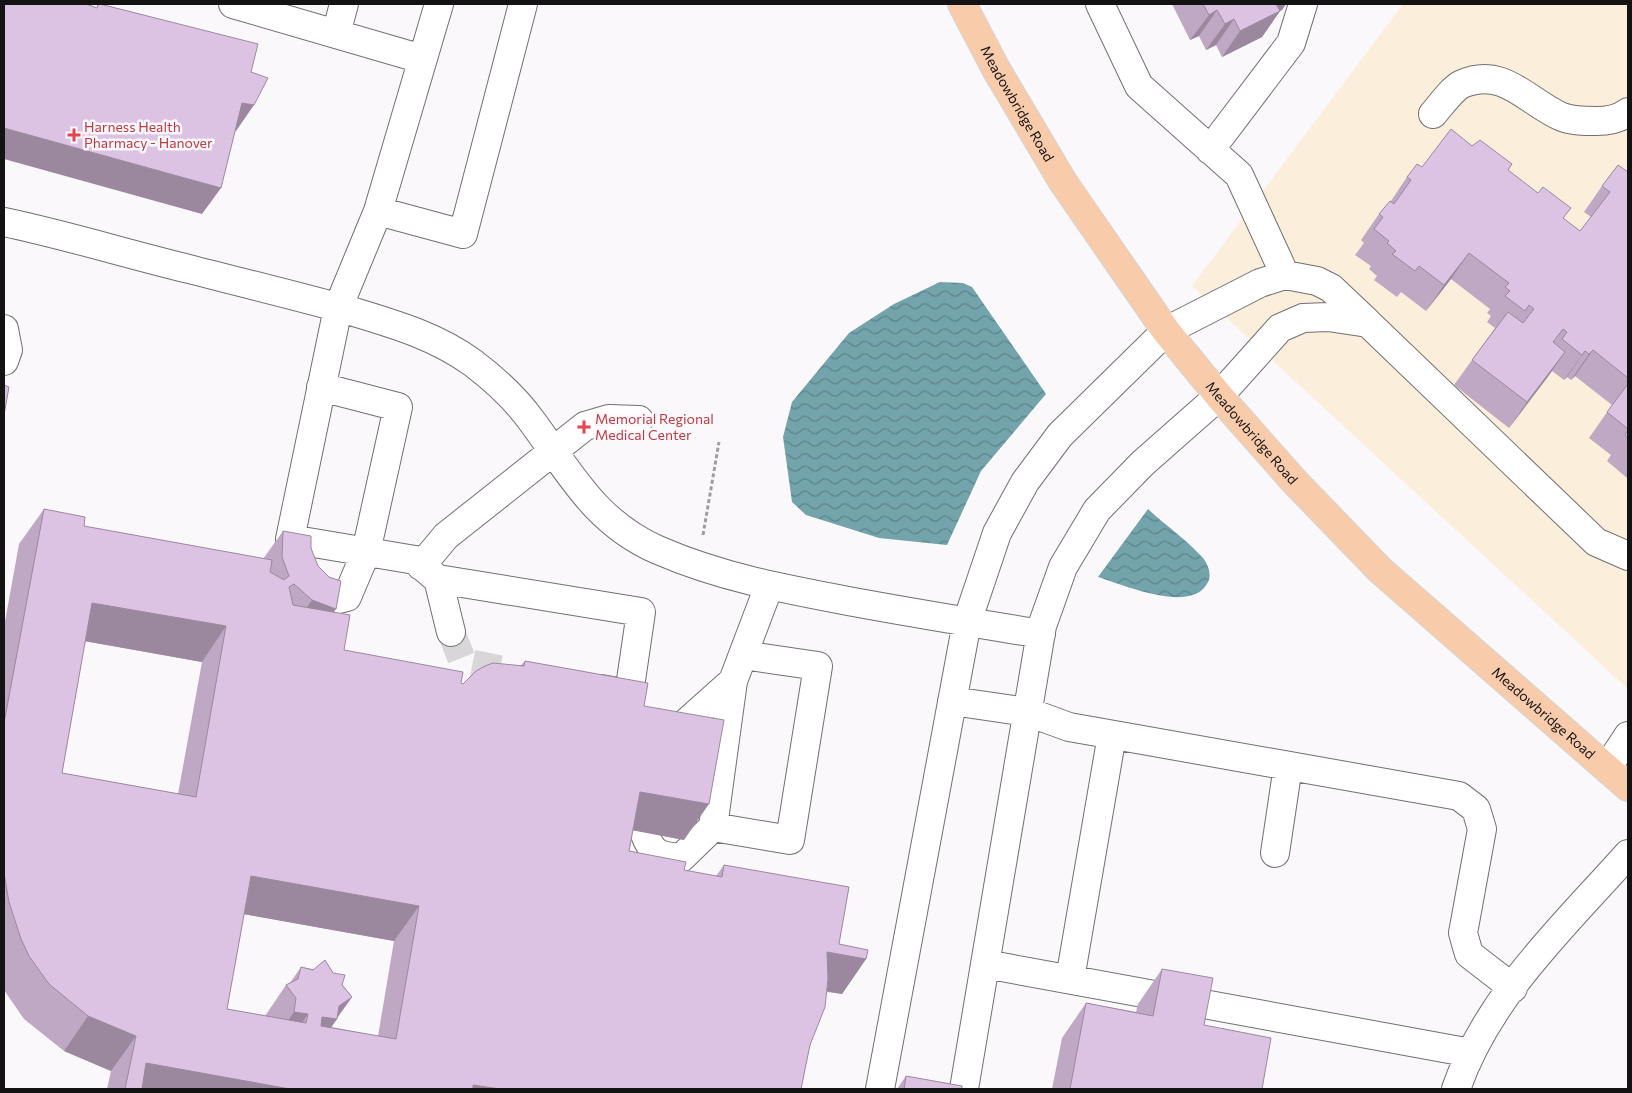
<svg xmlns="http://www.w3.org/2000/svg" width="1632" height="1093" viewBox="0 0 1632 1093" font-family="Commissioner,sans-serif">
	<defs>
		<pattern id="water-waves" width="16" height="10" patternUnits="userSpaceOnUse" patternTransform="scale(1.25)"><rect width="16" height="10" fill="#73a3ab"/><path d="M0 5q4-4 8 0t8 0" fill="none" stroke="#5d848a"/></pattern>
	</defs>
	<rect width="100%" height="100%" fill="#fbf8fc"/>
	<path fill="#fbeeda" d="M1403 4H1628V689L1192 286Z"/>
	<path fill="url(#water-waves)" d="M940 282 963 283 972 287 1046 394 981 471 947 545 879 538 806 515 792 502 783 437 792 402 849 333 894 304Z
		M1148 509C1165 525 1187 540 1203 558 1208 564 1212 575 1208 582 1193 615 1124 585 1098 577Z"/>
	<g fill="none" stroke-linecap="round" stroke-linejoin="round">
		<path stroke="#d8d6d9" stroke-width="28" stroke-dasharray="28 14" stroke-linecap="butt" d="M451 632 463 662 504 670"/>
		<g stroke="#726f72" stroke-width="30">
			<path id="minor" d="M233 4 422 59
				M1100 4 1139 86 1239 175 1285 275
				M336 34 344 4
				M1433 114C1441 105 1452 89 1462 84 1504 66 1527 102 1562 117 1572 121 1585 121 1596 121 1608 121 1619 119 1628 112
				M1210 150 1291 43 1303 4
				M378 211 463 234 523 4
				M4 222C66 235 127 254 189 269 243 283 297 296 351 311 394 324 436 336 473 363 494 379 515 398 531 420 569 471 594 522 658 550 722 578 790 590 859 603 919 614 980 624 1041 634
				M1368 323 1596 542 1628 556
				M4 329 8 350 4 361
				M321 387 398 407 366 552 347 597 327 602 309 595 294 577 290 539 338 308 378 211 439 4
				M290 539 415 560 435 577
				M421 566 446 536 585 426 609 419 639 420
				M451 632 438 579 641 612 630 687 618 692 601 689
				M743 655 818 666 790 840 713 827 733 681 769 586
				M952 701 1028 712 1069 727 1459 796 1476 809 1482 829 1463 933 1469 954 1513 988
				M667 740 733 681
				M1607 768 1628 736
				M644 832C652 854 658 856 681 858L713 827
				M1275 853 1288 766
				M985 964 1471 1053
				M1070 979 1112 735
				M880 1089 967 622 997 533 1025 482 1060 435 1166 331 1260 283 1285 275 1317 281 1331 288 1368 323 1328 317 1303 318 1280 328 1219 396 1143 463 1097 510 1063 567 1042 626 964 1089
				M1456 1089C1488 996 1564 926 1628 854"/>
		</g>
		<g stroke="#d5d5d5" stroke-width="30">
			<g id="major">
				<path id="s1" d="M962 4 996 69 1063 182 1166 331 1219 396 1293 480 1380 570 1628 787"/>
			</g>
		</g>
		<path stroke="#9f9da0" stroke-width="3" stroke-dasharray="4 2.5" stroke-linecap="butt" d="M703 535 719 442"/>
		<use href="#minor" stroke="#fff" stroke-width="28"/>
		<use href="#major" stroke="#f8cbaa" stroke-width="28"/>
	</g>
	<path fill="#bea8c3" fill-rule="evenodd" d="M1172 4H1286L1282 10 1280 11 1262 37 1222 57 1216 45 1206 50 1199 36 1190 40Z
		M1472 146 1512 164 1508 170 1563 218 1580 231 1591 217 1584 212 1602 186 1628 172V477L1627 478 1607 461 1611 455 1589 438 1612 405 1575 376 1571 380 1567 377 1564 380 1552 371 1509 428 1454 385 1472 360 1495 328 1487 322 1491 316 1487 313 1490 309 1451 279 1426 311 1401 292 1397 297 1374 280 1377 276 1369 269 1371 266 1355 255 1364 243 1361 240 1379 214 1391 201 1407 177 1422 167Z
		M44 509 84 526 263 559 283 531 311 548 334 612 344 650 463 684 521 665 525 661 644 706 684 840 633 830 629 851 684 870 716 876 724 865 839 944 866 959 842 994 827 992 810 1045 801 1089H107L111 1071 64 1051 24 1019 4 990V627L19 544ZM85 641 202 662 178 794 62 773ZM244 914 394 941 378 1036 331 1027 352 997 333 973 301 967 290 983 286 985 265 1016 227 1009Z
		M1162 969 1204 1025 1262 1089H1052L1062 1038 1086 1003 1136 1012 1138 1004Z
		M906 1076 962 1089H897Z"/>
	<path fill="#9b889f" d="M1271 4H1286L1282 10 1280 11 1262 37 1222 57 1240 31Z
		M1217 10 1199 36 1190 40 1209 15Z
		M1234 19 1216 45 1206 50 1225 24Z
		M242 103 254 105 236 131 223 128Z
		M4 128 221 188 202 214 4 159Z
		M1469 253 1451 279 1426 311 1444 285Z
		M1593 350 1575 376 1571 380 1589 354Z
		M1585 351 1567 377 1564 380 1582 355Z
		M1565 352 1547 378 1509 428 1527 402Z
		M312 600 336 609 312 644 287 635Z
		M92 603 226 626 202 662 67 638Z
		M640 792 709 804 684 840 615 827Z
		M251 876 419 906 394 941 226 911Z
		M827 952 866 959 842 994 802 987Z
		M352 997 336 1019H337L313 1054 322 1017 339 1006Z
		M294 1012 308 1014 284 1049 269 1047Z
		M88 1016 136 1036 111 1071 64 1051Z
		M146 1063 290 1089H128Z
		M473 1085 500 1089H470Z"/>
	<path fill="#ddc3e3" stroke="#9b889f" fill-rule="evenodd" d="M4 4H86L97 8 98 4H100L258 44 251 72 268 78 254 105 242 103 221 188 4 128Z
		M1203 4H1276L1280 11 1240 31 1234 19 1225 24 1217 10 1209 15Z
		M1451 129 1472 146 1480 140 1512 164 1508 170 1538 193 1543 187 1571 208 1563 218 1580 231 1610 192 1602 186 1618 165 1628 172V378L1593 350 1589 354 1585 351 1582 355 1562 339 1567 332 1563 329 1553 342 1565 352 1527 402 1472 360 1508 312 1523 323 1534 309 1529 305 1525 311 1505 296 1510 291 1505 287 1509 283 1469 253 1444 285 1419 266 1415 271 1392 254 1396 251 1387 243 1389 241 1374 229 1383 217 1379 214 1390 201 1394 204 1411 180 1407 177 1417 164 1422 167Z
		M1628 384V429L1607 412Z
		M4 385 9 387 4 415Z
		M1628 430V438L1625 435Z
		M44 509 85 517 84 526 272 560 270 572 284 580 289 576 282 557 283 531 311 536V548L318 566 329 577 341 581 336 609 312 600 294 584 289 587 293 605 350 615 344 650 463 672 461 683 463 684 476 671 485 666 493 663 524 666 525 661 648 683 644 706 724 720 709 804 640 792 629 851 686 862 684 870 722 877 724 865 849 887 839 944 868 950 866 959 827 952 828 979 825 1007 810 1045 801 1089H500L473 1085V1089H290L146 1063 142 1089H125L136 1036 88 1016 49 984 29 956 21 939 9 902 4 873V723ZM92 603 226 626 196 797 62 773ZM251 876 419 906 396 1039 321 1026 322 1017 337 1019 339 1006 352 997 342 985 345 975 333 973 325 960 313 970 301 967 298 979 286 985 296 998 294 1012 308 1014 306 1023 227 1009Z
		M1162 969 1213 978 1204 1025 1271 1038 1262 1089H1070L1086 1003 1153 1016Z
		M906 1076 962 1086V1089H904Z"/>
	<g fill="#e0444e" stroke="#fbf8fc" stroke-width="2">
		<path d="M71.5 127.5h5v5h5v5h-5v5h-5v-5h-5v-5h5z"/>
		<path d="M581.5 419.5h5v5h5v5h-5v5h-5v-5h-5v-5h5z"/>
	</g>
	<g text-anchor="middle" stroke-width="5" stroke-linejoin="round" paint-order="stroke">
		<g font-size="14" fill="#141314" stroke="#fbf8fc">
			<text dy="5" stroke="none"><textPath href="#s1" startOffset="114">Meadowbridge Road</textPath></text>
			<text dy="5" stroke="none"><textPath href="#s1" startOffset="519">Meadowbridge Road</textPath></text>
			<text dy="5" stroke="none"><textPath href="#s1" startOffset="924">Meadowbridge Road</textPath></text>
		</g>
		<g font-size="14" fill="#be3a42" stroke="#fbf8fc" text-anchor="start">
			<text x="84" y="132">Harness Health<tspan x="84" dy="16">Pharmacy - Hanover</tspan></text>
			<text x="595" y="424">Memorial Regional<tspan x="595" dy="16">Medical Center</tspan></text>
		</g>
	</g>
	<rect width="1632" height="1093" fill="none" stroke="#141314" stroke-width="10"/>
</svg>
